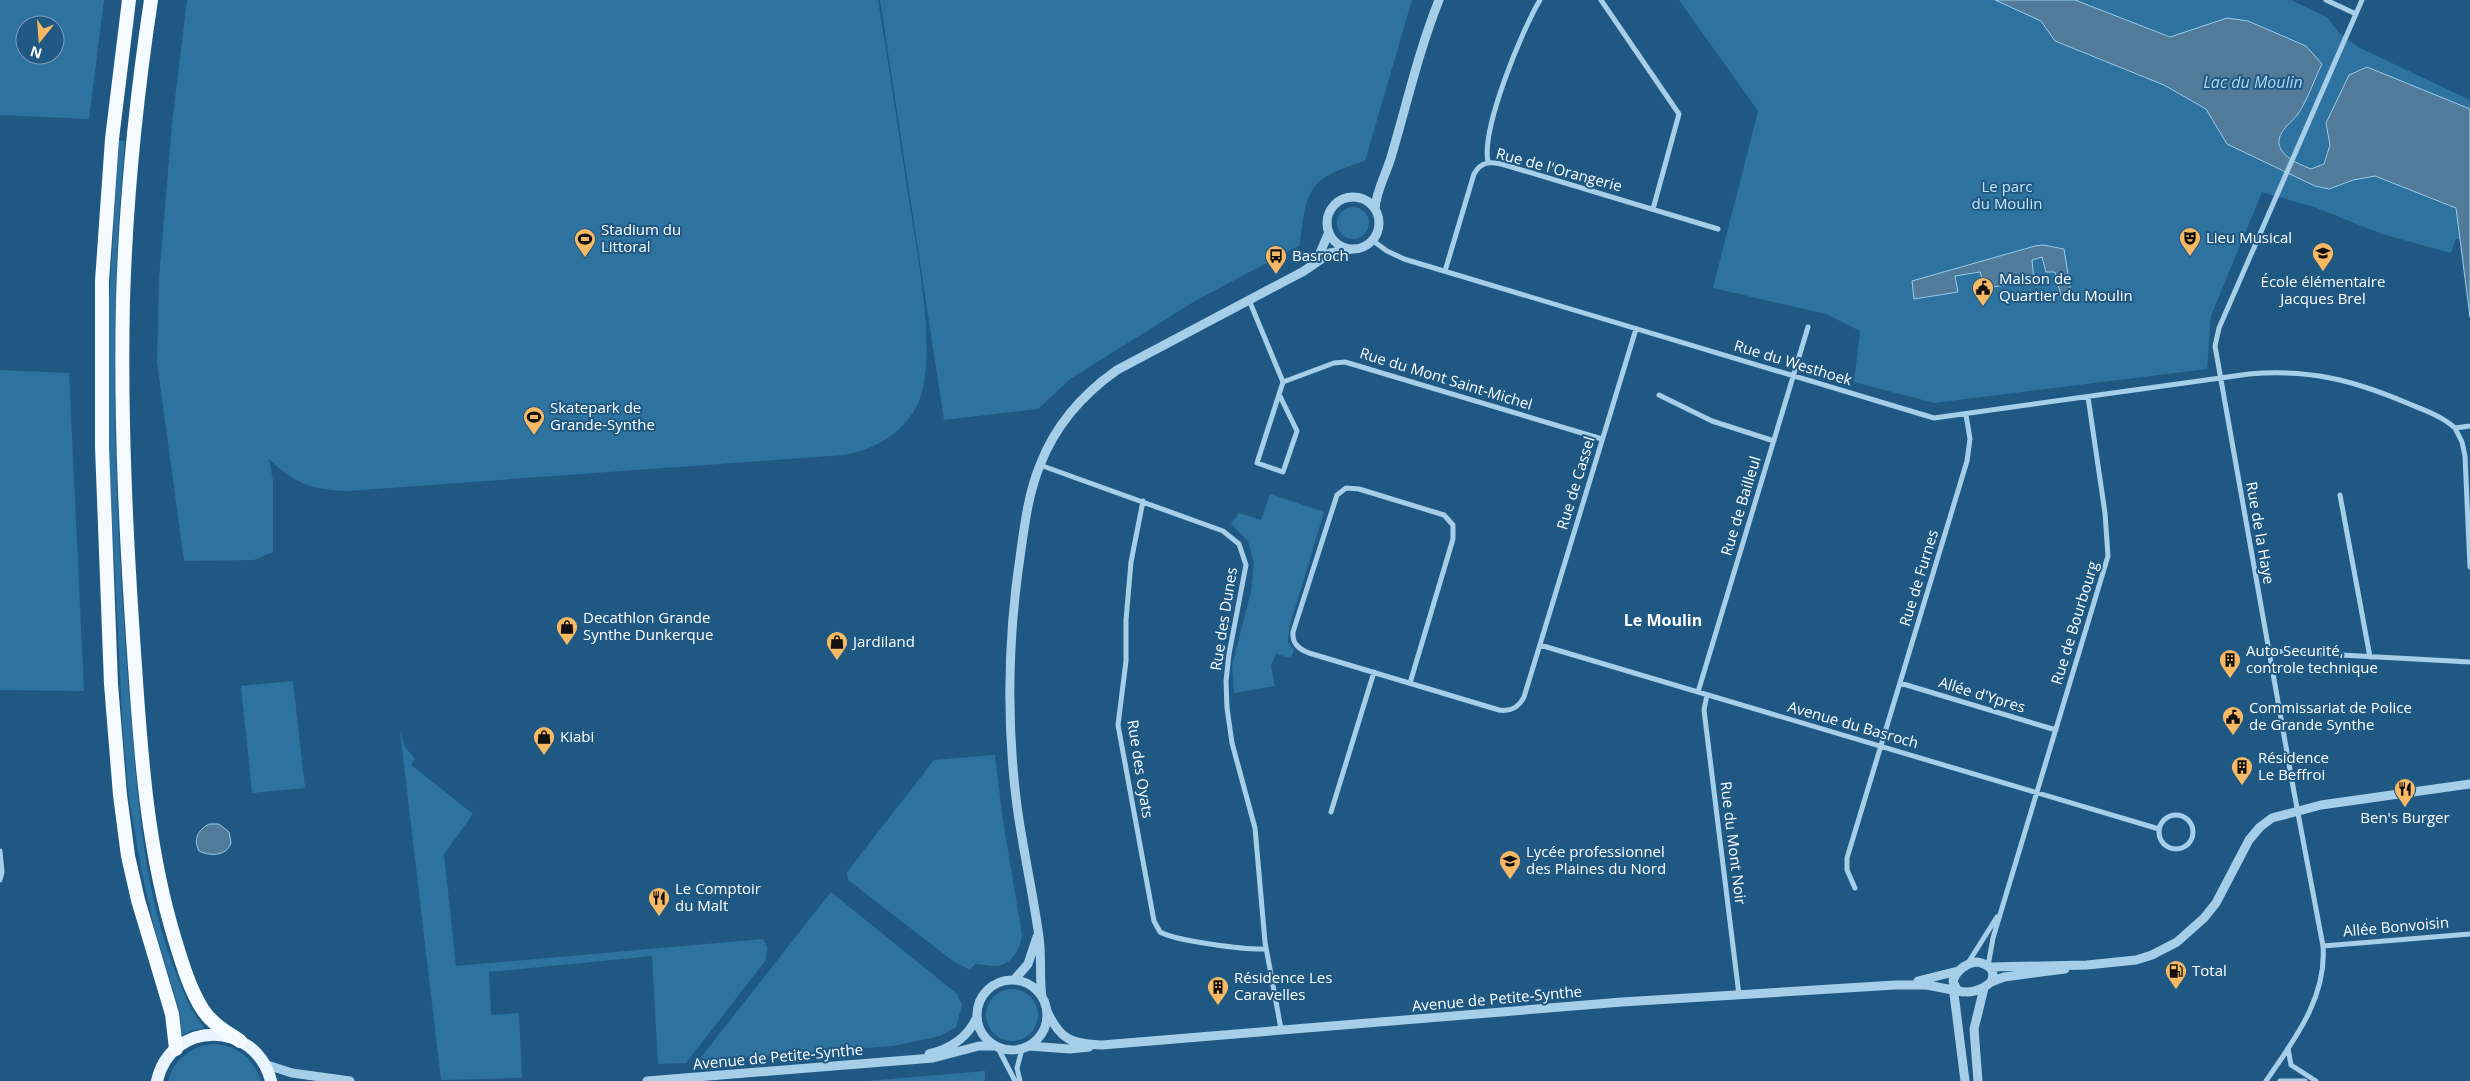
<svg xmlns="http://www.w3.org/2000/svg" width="2470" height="1081" viewBox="0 0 2470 1081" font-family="'Open Sans',sans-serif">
	<rect width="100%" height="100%" fill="#1f5983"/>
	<path fill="#2e72a0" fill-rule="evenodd" d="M0 0H104L89 119 0 115ZM25 25H55V55H25Z
		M187 0H878C889 65 898 130 908 194 916 246 938 354 919 401 906 432 875 450 843 455L348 491C312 490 295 484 269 459L273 481V552L254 560 184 561 157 362 159 279 172 124Z
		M880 0H1412L1365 161C1309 178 1306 188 1300 245L1195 301 1070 379 1038 409 944 420Z
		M1679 0H2291L2327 17 2339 33 2358 47 2470 100V238L2456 239 2451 253 2382 234 2314 207 2262 192 2211 316 2207 369 1934 403 1854 382 1860 331 1826 314 1713 288 1758 111Z
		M119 140 125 141C107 329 115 518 130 706 138 797 142 887 176 973 184 993 190 1012 205 1028L194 1030 182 1035 180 1013 154 927 142 873 129 798 123 733 108 439V321Z
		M1337 223a16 16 0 1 1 32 0a16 16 0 1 1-32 0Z
		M0 370 69 373 84 691 0 690Z
		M1270 494 1324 512 1290 625 1288 642 1294 650 1291 658 1276 654 1271 666 1275 686 1234 693 1232 666 1251 591 1254 564 1248 541 1231 524 1239 513 1261 520Z
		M293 681 305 788 252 793 241 686Z
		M400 731 405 747 415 759 411 765 473 814 444 854 456 966 763 939 767 947 766 960 686 1063 658 1064 652 956 489 972 491 1015 519 1013 522 1078 441 1080Z
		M995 755 1003 821 1022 935C1020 950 1012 965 995 966 989 966 982 964 975 964L970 970 953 961 848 880 847 872 934 760Z
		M831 892 957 994 962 1005 956 1027 940 1036 893 1046 698 1061Z
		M986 1015a26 26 0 1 1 52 0a26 26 0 1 1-52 0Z
		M212 1044C235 1044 254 1058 261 1081H168C174 1060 190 1047 212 1044Z
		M985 1071V1081H868Z"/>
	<path fill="#517b99" stroke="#99cbeb" d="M1995 0H2075L2170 37 2227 18 2248 21 2306 46 2322 64C2314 80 2308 99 2298 114 2294 120 2286 125 2282 132 2270 152 2296 163 2311 169L2324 164 2330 145 2326 123 2349 75 2367 67 2470 109V317L2456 208 2375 176 2353 180 2329 189 2315 186 2227 144 2206 109 2164 85 2055 41 2041 21Z
		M2043 245 2064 249 2072 299 2062 300 2055 272H2046L2042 257 2032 260 2034 281 1985 288 1980 272 1955 276 1958 292 1914 299 1912 281 2035 246Z
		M209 824H219L229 832 231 843C226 857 209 856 199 851 193 839 198 830 209 824Z"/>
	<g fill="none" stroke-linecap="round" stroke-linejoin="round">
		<path stroke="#a6cee9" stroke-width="5" d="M1601 0 1679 114 1653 209
			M2326 0 2356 14
			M1488 162C1481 129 1522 30 1540 0
			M1372 240 1387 251 1404 259 1934 418 2249 374C2309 369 2353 380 2407 403 2424 410 2442 416 2455 428L2470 426
			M1445 271 1474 174C1481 161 1491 161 1505 165L1718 229
			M1249 300 1283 382 1257 463 1283 472 1297 431 1280 396
			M1283 382 1334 363 1345 362 1602 439
			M1659 395 1712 421 1774 441
			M2455 428 2462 442 2465 456 2470 567
			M1040 465 1223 531 1239 544 1246 565 1229 654 1226 681 1227 708 1232 743 1255 828 1265 942 1281 1029
			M2340 495 2370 657
			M1143 501 1131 562 1126 620V661L1118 725 1154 921 1160 932C1176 941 1246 950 1266 949
			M1540 645 2159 829
			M2269 651 2470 662
			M1410 683 1453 539V525L1444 515 1359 489 1346 488 1337 495 1293 632C1292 644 1299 649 1309 653L1499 710C1510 712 1519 707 1524 697L1636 329
			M1900 683 2056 730
			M1698 692 1808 327
			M1707 695 1704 710 1739 995
			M1331 812 1374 672
			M2159 832a17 17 0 1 1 34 0a17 17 0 1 1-34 0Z
			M0 851 2 872 0 880
			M1855 888 1847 870V858L1967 461 1970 439 1966 415
			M2323 946 2470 934
			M1968 963 1997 917
			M1988 966 1993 938 2108 556 2105 513 2088 397
			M998 1048 1015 1081
			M2288 1048 2291 1065 2316 1081
			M1020 1081 1017 1068 1022 1049
			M2266 1081C2294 1040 2327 998 2323 946L2294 792 2215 346 2219 328 2362 0
			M2280 1081H2305"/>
		<path stroke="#a6cee9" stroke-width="9" d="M1327 223a26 26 0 1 1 52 0a26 26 0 1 1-52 0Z
			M1375 209C1376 190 1387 173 1392 154 1407 103 1419 50 1439 0
			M1317 260 1329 232
			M1977 962C1988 964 1997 970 1991 982 1982 990 1968 995 1957 990L1953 981C1956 971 1966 963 1977 962Z
			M1990 967 2087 965 2136 960 2152 955 2177 942 2204 918 2216 903 2249 840 2260 827 2272 818 2321 805 2470 784
			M977 1015a35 35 0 1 1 70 0a35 35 0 1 1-70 0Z
			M1014 980 1028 964 1037 937
			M1918 981 1958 971
			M1991 982 2004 977 2065 969
			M1953 986 1965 1081
			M1042 997C1039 977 1042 957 1039 937 1033 893 1023 850 1017 806 1006 721 1008 635 1021 550 1025 521 1029 492 1040 465 1055 426 1083 394 1117 370L1304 271 1330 253 1352 249
			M1047 1011C1060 1040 1072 1044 1102 1045L1622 1002 1895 985H1927L1963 992
			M1029 1046 1070 1049 1089 1047
			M929 1054C950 1049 968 1037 977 1017
			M264 1064 292 1073 350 1081
			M647 1081 933 1058 979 1046H995
			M1978 1081 1974 1029 1984 988"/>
		<path stroke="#e9f4fe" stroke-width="12" d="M157 1081C171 1019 256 1020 271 1081"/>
		<path stroke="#f4fafe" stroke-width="14" d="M129 0 112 139 102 281V447L111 684 120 795 128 856 138 900 172 1014 176 1049
			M151 0C136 99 126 199 123 300 120 427 127 554 136 681 142 769 149 855 175 940 182 963 190 990 203 1010 212 1024 227 1032 240 1041"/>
	</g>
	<defs>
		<g id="theatre-pin" transform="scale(1.125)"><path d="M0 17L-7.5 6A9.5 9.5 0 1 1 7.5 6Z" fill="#f8b965" stroke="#1f5983"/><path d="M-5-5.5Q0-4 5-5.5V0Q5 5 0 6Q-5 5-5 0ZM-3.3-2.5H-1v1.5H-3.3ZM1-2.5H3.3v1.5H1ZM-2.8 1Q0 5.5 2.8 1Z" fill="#111"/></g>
		<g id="stadium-pin" transform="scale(1.125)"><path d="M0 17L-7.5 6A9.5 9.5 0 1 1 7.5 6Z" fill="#f8b965" stroke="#1f5983"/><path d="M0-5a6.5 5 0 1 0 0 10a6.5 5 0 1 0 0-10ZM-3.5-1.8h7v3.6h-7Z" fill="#111"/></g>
		<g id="school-pin" transform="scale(1.125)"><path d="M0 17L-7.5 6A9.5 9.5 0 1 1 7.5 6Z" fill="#f8b965" stroke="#1f5983"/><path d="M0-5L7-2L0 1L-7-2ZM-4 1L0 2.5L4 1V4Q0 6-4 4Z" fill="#111"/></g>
		<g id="bus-pin" transform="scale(1.125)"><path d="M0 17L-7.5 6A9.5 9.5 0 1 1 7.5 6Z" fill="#f8b965" stroke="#1f5983"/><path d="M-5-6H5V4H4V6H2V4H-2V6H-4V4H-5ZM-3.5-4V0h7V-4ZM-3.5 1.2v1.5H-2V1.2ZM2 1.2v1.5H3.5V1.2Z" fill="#111"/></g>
		<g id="civic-pin" transform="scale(1.125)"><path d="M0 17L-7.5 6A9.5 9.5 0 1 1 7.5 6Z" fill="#f8b965" stroke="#1f5983"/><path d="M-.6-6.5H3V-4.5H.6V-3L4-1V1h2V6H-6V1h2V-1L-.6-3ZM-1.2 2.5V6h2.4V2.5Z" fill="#111"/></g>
		<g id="shop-pin" transform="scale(1.125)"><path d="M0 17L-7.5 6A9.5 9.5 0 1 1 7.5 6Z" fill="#f8b965" stroke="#1f5983"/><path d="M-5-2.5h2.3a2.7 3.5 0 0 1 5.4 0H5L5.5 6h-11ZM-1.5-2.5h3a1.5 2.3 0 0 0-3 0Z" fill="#111"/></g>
		<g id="building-pin" transform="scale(1.125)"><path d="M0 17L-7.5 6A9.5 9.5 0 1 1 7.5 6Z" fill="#f8b965" stroke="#1f5983"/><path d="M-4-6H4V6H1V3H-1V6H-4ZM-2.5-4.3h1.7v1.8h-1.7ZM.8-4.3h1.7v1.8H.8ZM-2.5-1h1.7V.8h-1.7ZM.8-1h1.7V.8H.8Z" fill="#111"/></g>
		<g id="restaurant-pin" transform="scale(1.125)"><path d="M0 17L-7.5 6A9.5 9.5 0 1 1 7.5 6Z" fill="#f8b965" stroke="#1f5983"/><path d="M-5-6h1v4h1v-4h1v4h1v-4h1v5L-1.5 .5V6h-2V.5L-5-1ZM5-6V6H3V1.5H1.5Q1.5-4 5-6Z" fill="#111"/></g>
		<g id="fuel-pin" transform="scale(1.125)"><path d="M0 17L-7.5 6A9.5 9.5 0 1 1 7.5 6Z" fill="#f8b965" stroke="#1f5983"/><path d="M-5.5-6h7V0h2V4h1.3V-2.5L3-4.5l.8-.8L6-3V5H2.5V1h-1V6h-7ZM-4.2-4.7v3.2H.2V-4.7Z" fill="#111"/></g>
	</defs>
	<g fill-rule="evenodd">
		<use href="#theatre-pin" x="2190" y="238"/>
		<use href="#stadium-pin" x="585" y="239"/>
		<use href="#school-pin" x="2323" y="253"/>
		<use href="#bus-pin" x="1276" y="256"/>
		<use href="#civic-pin" x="1983" y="288"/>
		<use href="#stadium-pin" x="534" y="417"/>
		<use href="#shop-pin" x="567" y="627"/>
		<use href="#shop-pin" x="837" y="642"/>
		<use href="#building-pin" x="2230" y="660"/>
		<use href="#civic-pin" x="2233" y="717"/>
		<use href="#shop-pin" x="544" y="737"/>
		<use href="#building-pin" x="2242" y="767"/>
		<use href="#restaurant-pin" x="2405" y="789"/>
		<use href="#school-pin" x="1510" y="861"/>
		<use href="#restaurant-pin" x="659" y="898"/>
		<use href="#fuel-pin" x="2176" y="971"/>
		<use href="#building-pin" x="1218" y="987"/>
	</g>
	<g text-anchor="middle" stroke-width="4" stroke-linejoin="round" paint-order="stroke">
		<g font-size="15" fill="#fff" stroke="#1f5983">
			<text transform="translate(1559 170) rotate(15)" y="5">Rue de l'Orangerie</text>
			<text transform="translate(1793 363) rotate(17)" y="5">Rue du Westhoek</text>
			<text transform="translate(1446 379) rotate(17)" y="5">Rue du Mont Saint-Michel</text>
			<text transform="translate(1576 483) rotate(-73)" y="5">Rue de Cassel</text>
			<text transform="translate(1741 506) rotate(-73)" y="5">Rue de Bailleul</text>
			<text transform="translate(2260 533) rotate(80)" y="5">Rue de la Haye</text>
			<text transform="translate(1919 578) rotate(-73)" y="5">Rue de Furnes</text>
			<text transform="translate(1224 619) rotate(-81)" y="5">Rue des Dunes</text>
			<text transform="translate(2075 623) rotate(-73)" y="5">Rue de Bourbourg</text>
			<text transform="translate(1982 695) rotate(17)" y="5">Allée d'Ypres</text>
			<text transform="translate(1853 725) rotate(16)" y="5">Avenue du Basroch</text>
			<text transform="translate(1140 769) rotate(81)" y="5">Rue des Oyats</text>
			<text transform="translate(1733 843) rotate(83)" y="5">Rue du Mont Noir</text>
			<text transform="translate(2396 927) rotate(-5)" y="5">Allée Bonvoisin</text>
			<text transform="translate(1497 999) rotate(-5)" y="5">Avenue de Petite-Synthe</text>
			<text transform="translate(778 1057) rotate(-5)" y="5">Avenue de Petite-Synthe</text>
		</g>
		<g font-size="15" fill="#cae5f7" stroke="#1f5983">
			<text x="2007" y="192">Le parc<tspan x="2007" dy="17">du Moulin</tspan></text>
		</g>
		<g font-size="15" fill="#fff" stroke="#1f5983" text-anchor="start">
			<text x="601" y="235">Stadium du<tspan x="601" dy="17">Littoral</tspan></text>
			<text x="2206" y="243">Lieu Musical</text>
			<text x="1292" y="261">Basroch</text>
			<text x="1999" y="284">Maison de<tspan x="1999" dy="17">Quartier du Moulin</tspan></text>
			<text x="2323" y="287" text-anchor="middle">École élémentaire<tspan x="2323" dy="17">Jacques Brel</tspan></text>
			<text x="550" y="413">Skatepark de<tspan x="550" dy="17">Grande-Synthe</tspan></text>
			<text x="583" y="623">Decathlon Grande<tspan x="583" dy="17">Synthe Dunkerque</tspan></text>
			<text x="853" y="647">Jardiland</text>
			<text x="2246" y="656">Auto Securité,<tspan x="2246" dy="17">controle technique</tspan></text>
			<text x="2249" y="713">Commissariat de Police<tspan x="2249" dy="17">de Grande Synthe</tspan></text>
			<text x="560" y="742">Kiabi</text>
			<text x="2258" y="763">Résidence<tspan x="2258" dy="17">Le Beffroi</tspan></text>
			<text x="2405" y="823" text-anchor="middle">Ben's Burger</text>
			<text x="1526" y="857">Lycée professionnel<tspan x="1526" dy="17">des Plaines du Nord</tspan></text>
			<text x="675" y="894">Le Comptoir<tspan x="675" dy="17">du Malt</tspan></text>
			<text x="2192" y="976">Total</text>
			<text x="1234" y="983">Résidence Les<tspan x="1234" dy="17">Caravelles</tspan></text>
		</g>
		<g font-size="16" font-style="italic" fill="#b1d7f1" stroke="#1f5983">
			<text x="2253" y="88">Lac du Moulin</text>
		</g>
		<g font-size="16" font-weight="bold" fill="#fff" stroke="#1f5983">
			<text x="1663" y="626">Le Moulin</text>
		</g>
	</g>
	<g transform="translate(40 40) rotate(197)"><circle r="24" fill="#1f5983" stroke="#799bb5"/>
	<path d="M0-4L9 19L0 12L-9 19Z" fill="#f8b965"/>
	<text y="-8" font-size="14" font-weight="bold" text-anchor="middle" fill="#ffffff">N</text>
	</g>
</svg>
